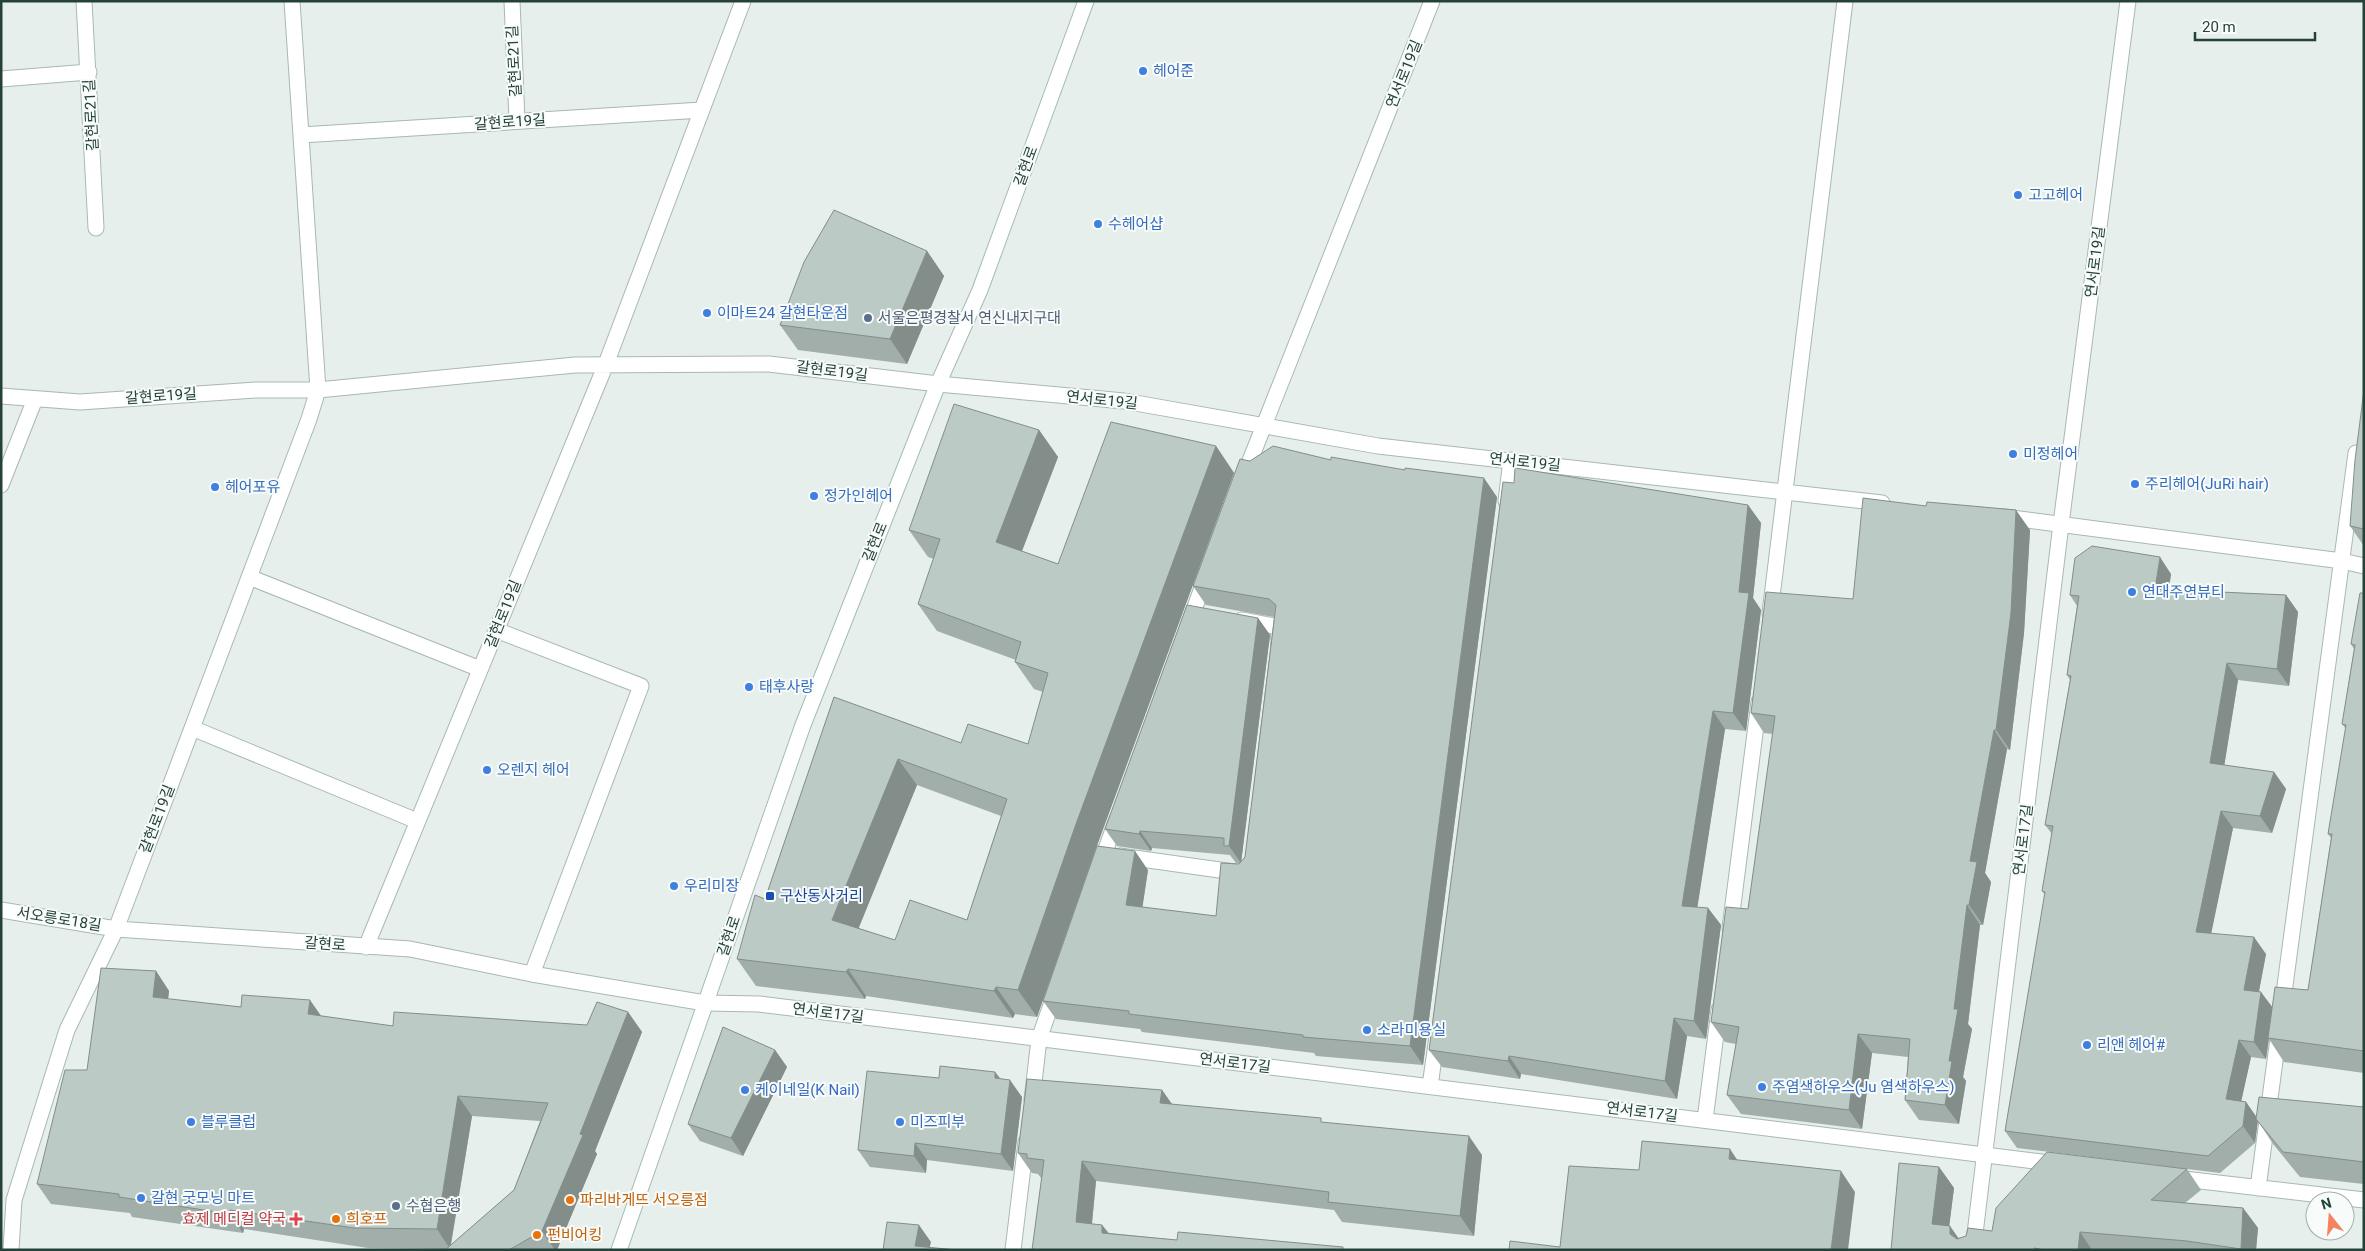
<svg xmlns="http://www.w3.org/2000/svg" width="2365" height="1251" viewBox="0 0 2365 1251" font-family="Roboto,'Noto Sans KR',sans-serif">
	<rect width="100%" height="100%" fill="#e6efeb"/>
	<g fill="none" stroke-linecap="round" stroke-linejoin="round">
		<g stroke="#a8b8b2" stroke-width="17">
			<path id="service" d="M1242 620 1280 627 1278 641
				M1120 856 1241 873"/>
		</g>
		<g stroke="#a8b8b2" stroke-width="17">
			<path id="minor" d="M84 1 96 228
				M512 1 517 121
				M1 79 89 72
				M301 135 702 110
				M1 396 80 402 256 390H318L575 365 769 364 938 384 1124 401 1378 446 1882 503
				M1242 481 1432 1
				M1 485 35 399
				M1506 501 1511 460
				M2004 517 2342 561 2364 566
				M249 577 480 669
				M1770 613 1845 1
				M1188 626 1206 577
				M496 630 641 686 532 974
				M192 728 417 821
				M1100 865 1117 819
				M1 910 116 929 410 949 532 974 705 1003 759 1004 2058 1164
				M1730 928 1759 702
				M366 947 606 364 743 1
				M2282 1008 2356 453
				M1430 1086 1437 1037
				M1032 1100 1039 1039 1056 991
				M1705 1120 1719 1010
				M2175 1178 2364 1200
				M2258 1188 2279 1031
				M11 1250 14 1200 67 1030 116 929 309 419 318 390 292 1
				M1013 1250 1026 1142
				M1973 1250 2061 524 2128 1"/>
		</g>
		<g stroke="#a4bbb3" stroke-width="17">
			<path id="secondary" d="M619 1250 803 725 938 384 980 290 1086 1"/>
		</g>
		<use href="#service" stroke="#fff" stroke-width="15"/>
		<use href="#minor" stroke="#fff" stroke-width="15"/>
		<use href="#secondary" stroke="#fff" stroke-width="15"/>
	</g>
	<path fill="#a1aea9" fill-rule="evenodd" d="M927 251 944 276 907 364 798 350 780 325Z
		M2364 390V546L2350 526Z
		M1039 430 1058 457 1022 551 1058 564 1216 446 1234 473 1095 851 1037 1017 1015 1014 1013 1018 866 996 865 999 756 986 737 959 765 899 834 697 961 743 1028 744 1043 692 1034 689 1015 662 1016 660 937 631 918 604 934 559 928 557 909 530ZM917 785 1001 816 967 920 895 940 858 928Z
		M1331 460 1497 497 1423 1065 1316 1056 1314 1053 1142 1032 1140 1029 1056 1019 1043 1001 1148 870 1142 907 1216 916 1240 863H1236L1230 855 1152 848 1151 851 1117 846 1105 829 1258 618 1270 635 1241 862 1245 857 1274 617 1206 605 1193 586 1250 461Z
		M1514 483 1748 505 1761 523 1753 598 1761 610 1746 731 1725 729 1697 907 1708 908 1721 925 1706 1039 1687 1036 1677 1099 1521 1074 1520 1079 1442 1067 1429 1050Z
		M2030 530 2024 633 2010 750 2007 749 1985 873 1991 882 1983 925H1980L1968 1024 1972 1029 1963 1077 1966 1081 1959 1124 1919 1120 1905 1100 1908 1057 1872 1053 1862 1129 1741 1114 1727 1095 1736 1044 1725 1042 1711 1022 1748 909 1773 734 1764 733 1751 713 1853 599Z
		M2171 574 2169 590 2286 595 2298 612 2289 686 2238 680 2224 765 2274 772 2286 789 2272 833 2233 828 2211 933 2266 954 2259 991 2272 1008 2308 990 2331 838 2328 834 2346 729 2342 724 2354 649 2351 644 2364 593V1073L2284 1062 2269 1039 2266 1059 2251 1057 2241 1101 2246 1102 2256 1117 2364 1107V1184L2300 1177 2273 1144 2258 1121 2255 1143 2220 1173 2017 1148 2005 1131 2045 895 2042 891 2052 834 2045 825 2070 680 2067 675 2077 606 2070 595Z
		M156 971 169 991 168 999 321 1016 393 1026 587 1025 628 1012 642 1032 595 1151 597 1154 557 1250H445L447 1249 368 1248 244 1229 243 1233 132 1217 130 1213 51 1204 37 1184 87 1070ZM472 1116 540 1121 514 1190 451 1245Z
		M775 1050 787 1067 743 1156 700 1141 688 1124Z
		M995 1072 1001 1079 1022 1097 1013 1171 927 1160 926 1173 870 1167 858 1150 939 1078Z
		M1162 1090 1172 1104 1325 1123 1482 1155 1474 1236 1342 1222 1334 1210 1096 1181 1092 1224 1102 1225 1109 1233 1177 1240 1343 1247 1032 1250 1042 1178H1041L1038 1174 1032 1173 1018 1153Z
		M1939 1167 1954 1188 1949 1226 1958 1238 1992 1231 2187 1169 2201 1190 2185 1203 2243 1208 2258 1228 2256 1250H1891Z"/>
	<path fill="#838d89" d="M927 251 944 276 907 364 890 339Z
		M1039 430 1058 457 1015 569 996 542Z
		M1216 446 1234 473 1095 851 1037 1017 1018 990 1076 824Z
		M1484 478 1497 497 1423 1065 1410 1046Z
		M1748 505 1761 523 1753 598 1761 610 1746 731 1733 713 1739 592Z
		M2016 510 2030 530 2024 633 2010 750 1996 730Z
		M2160 557 2171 574 2166 606 2155 589Z
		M2286 595 2298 612 2289 686 2277 669Z
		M1258 618 1270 635 1241 863 1229 846Z
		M2227 663 2238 680 2222 780 2210 763Z
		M1713 711 1725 729 1695 923 1682 906Z
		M1994 730 2007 749 1985 873 1991 882 1983 925 1969 905 1970 861Z
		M898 759 917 785 851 947 832 920Z
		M2274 772 2286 789 2272 833 2260 816Z
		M2221 811 2233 828 2208 949 2196 932Z
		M1140 831 1152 848 1151 851 1139 834Z
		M1135 851 1148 870 1140 924 1126 905Z
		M1967 905 1980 925 1968 1024 1972 1029 1963 1077 1966 1081 1959 1124 1945 1105 1954 1009Z
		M1708 908 1721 925 1706 1039 1694 1021Z
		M2254 937 2266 954 2256 1007 2244 990Z
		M848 969 866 996 865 999 846 972Z
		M156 971 169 991 166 1017 153 997Z
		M996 987 1015 1014 1013 1018 994 991Z
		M2261 992 2273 1008 2266 1059 2254 1042Z
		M310 1000 324 1020 308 1014Z
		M628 1012 642 1032 595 1151 597 1154 557 1250H555L542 1231Z
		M1674 1018 1687 1036 1677 1099 1665 1081Z
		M1858 1034 1872 1053 1862 1129 1849 1110Z
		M2239 1040 2251 1057 2238 1116 2226 1099Z
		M775 1050 787 1067 743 1156 731 1138Z
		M1509 1056 1521 1074 1520 1079 1508 1061Z
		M995 1072 1007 1089 995 1078Z
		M1010 1080 1022 1097 1013 1171 1001 1154Z
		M1162 1090 1176 1110 1160 1103Z
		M458 1096 472 1116 450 1249 437 1229Z
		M2246 1102 2258 1119 2255 1143 2243 1126Z
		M1469 1136 1482 1155 1474 1236 1460 1216Z
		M915 1143 927 1160 926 1173 914 1156Z
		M1730 1149 1744 1170 1729 1159Z
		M1082 1161 1096 1181 1090 1242 1076 1222Z
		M1939 1167 1954 1188 1947 1244 1932 1224Z
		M1841 1171 1855 1192 1848 1250H1831Z
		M2243 1208 2258 1228 2256 1250H2242L2241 1249Z
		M230 1210 244 1229 243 1233 230 1214Z
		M919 1225 931 1242 929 1250 915 1246Z
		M1102 1225 1116 1244 1102 1233Z
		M1950 1226 1964 1246 1950 1234Z
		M2080 1232 2092 1250H2078Z"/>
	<path fill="#bbcac4" stroke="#838d89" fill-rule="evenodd" d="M834 210 927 251 890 339 780 325 804 262Z
		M2364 390V529L2350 526 2355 460Z
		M954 404 1039 430 996 542 1058 564 1111 422 1216 446 1076 824 1018 990 996 987 994 991 848 969 846 972 737 959 755 895 765 899 834 697 961 743 968 724 1028 744 1048 673 1015 662 1021 642 918 604 940 539 909 530ZM898 759 1007 799 967 920 910 900 895 940 832 920Z
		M1273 446 1331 460V457L1405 470V468L1484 478 1410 1046 1303 1037V1035L1129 1014V1011L1043 1001 1097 846 1135 851 1126 905 1216 916 1221 863 1239 864 1245 857 1276 605 1269 599 1193 586 1240 459 1250 461Z
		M1515 468 1748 505 1739 592 1749 593 1733 713 1713 711 1682 906 1708 908 1694 1021 1674 1018 1665 1081 1509 1056 1508 1061 1429 1050 1503 482 1514 483Z
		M1863 498 1926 506 1927 502 2016 510 2011 613 1996 730H1994L1970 861 1977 862 1969 905H1967L1954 1009H1958L1949 1061H1952L1945 1105 1905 1100 1910 1039 1858 1034 1849 1110 1727 1095 1739 1027 1711 1022 1726 907 1748 909 1775 716 1751 713 1766 592 1853 599Z
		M2092 546 2160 557 2155 589 2286 595 2277 669 2227 663 2210 763 2274 772 2260 816 2221 811 2196 932 2254 937 2244 990 2261 992 2254 1042 2239 1040 2226 1099 2246 1102 2243 1126 2208 1156 2005 1131 2045 892 2042 891 2053 826 2045 825 2071 676 2067 675 2079 596 2070 595 2075 558Z
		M2360 593H2364V1051L2268 1038 2275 987 2308 990 2332 834H2328L2346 725 2342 724 2355 645 2351 644Z
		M1187 605 1258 618 1229 846H1224V838L1140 831 1139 834 1105 829Z
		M101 968 156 971 153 997 241 1007 242 995 310 1000 308 1014 393 1026 394 1012 587 1025 597 1002 628 1012 580 1134 583 1135 542 1231 509 1250H445L514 1190 548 1103 458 1096 437 1229 354 1228 230 1210V1214L119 1197V1194L37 1184 65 1070H87Z
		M723 1027 775 1050 731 1138 688 1124Z
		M940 1066 995 1072V1078L1010 1080 1001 1154 915 1143 914 1156 858 1150 867 1071 939 1078Z
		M1027 1079 1162 1090 1160 1103 1321 1118V1122L1469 1136 1460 1216 1328 1202 1329 1192 1082 1161 1076 1222 1102 1225V1233L1177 1240 1178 1232 1343 1247V1250H1032L1044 1160 1027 1158V1154L1018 1153Z
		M2259 1097 2364 1107V1162L2283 1152 2256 1119Z
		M1642 1141 1730 1149 1729 1159 1841 1171 1831 1250H1509L1510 1241 1560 1247 1569 1166 1639 1170Z
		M2047 1152 2187 1169 2151 1200 2243 1208 2241 1249 2187 1241 2080 1232 2078 1250H2045L2034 1248V1250H1891L1899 1163 1939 1167 1932 1224 1950 1226V1234L1957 1239 1966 1236 1968 1228 1992 1231 1996 1208Z
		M887 1222 919 1225 915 1246 957 1250H883Z"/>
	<g fill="#3f7fe0" stroke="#f7fbf9" stroke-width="2">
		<circle cx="1143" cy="71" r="5"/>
		<circle cx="2018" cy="195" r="5"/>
		<circle cx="1098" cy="224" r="5"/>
		<circle cx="707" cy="313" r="5"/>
		<circle cx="2013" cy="454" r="5"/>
		<circle cx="2135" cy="484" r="5"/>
		<circle cx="215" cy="487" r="5"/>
		<circle cx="814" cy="496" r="5"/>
		<circle cx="2132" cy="592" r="5"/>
		<circle cx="749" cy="687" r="5"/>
		<circle cx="487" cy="770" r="5"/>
		<circle cx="674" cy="886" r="5"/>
		<circle cx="1367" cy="1030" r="5"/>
		<circle cx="2087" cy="1045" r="5"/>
		<circle cx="1762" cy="1087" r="5"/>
		<circle cx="745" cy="1090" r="5"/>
		<circle cx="191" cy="1122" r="5"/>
		<circle cx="900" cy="1122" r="5"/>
		<circle cx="141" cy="1198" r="5"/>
	</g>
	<g fill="#5c6f8a" stroke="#f7fbf9" stroke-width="2">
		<circle cx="868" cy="318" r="5"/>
		<circle cx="396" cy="1206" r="5"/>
	</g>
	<rect fill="#1a4fb4" stroke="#f7fbf9" stroke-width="2" x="765" y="891" width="10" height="10" rx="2.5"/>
	<g fill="#e8710a" stroke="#f7fbf9" stroke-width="2">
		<circle cx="570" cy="1200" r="5"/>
		<circle cx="336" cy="1219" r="5"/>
		<circle cx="537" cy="1235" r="5"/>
	</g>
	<path fill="#e0444e" stroke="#f7fbf9" stroke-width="2" d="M293.5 1211.5h5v5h5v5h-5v5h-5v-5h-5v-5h5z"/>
	<g text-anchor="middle" stroke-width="4" stroke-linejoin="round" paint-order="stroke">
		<g font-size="15" fill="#24423a" stroke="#f7fbf9">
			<text transform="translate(514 61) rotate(-93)" y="5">갈현로21길</text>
			<text transform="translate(1404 74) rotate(-68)" y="5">연서로19길</text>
			<text transform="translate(91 115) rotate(-93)" y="5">갈현로21길</text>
			<text transform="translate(510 122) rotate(-4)" y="5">갈현로19길</text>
			<text transform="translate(1026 166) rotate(-70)" y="5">갈현로</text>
			<text transform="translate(2095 262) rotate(-83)" y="5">연서로19길</text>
			<text transform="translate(832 371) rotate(7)" y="5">갈현로19길</text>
			<text transform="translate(161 396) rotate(-4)" y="5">갈현로19길</text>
			<text transform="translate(1102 400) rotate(6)" y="5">연서로19길</text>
			<text transform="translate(1525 462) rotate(6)" y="5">연서로19길</text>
			<text transform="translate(875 542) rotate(-68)" y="5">갈현로</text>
			<text transform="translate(503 614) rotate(-68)" y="5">갈현로19길</text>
			<text transform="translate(157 819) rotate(-69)" y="5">갈현로19길</text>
			<text transform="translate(2023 840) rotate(-83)" y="5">연서로17길</text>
			<text transform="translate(59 919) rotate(9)" y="5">서오릉로18길</text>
			<text transform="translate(729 936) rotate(-71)" y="5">갈현로</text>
			<text transform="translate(325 944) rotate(4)" y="5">갈현로</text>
			<text transform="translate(828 1013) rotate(7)" y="5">연서로17길</text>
			<text transform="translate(1235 1063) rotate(7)" y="5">연서로17길</text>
			<text transform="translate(1642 1112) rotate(7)" y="5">연서로17길</text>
		</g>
		<g font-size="15" fill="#366cbe" stroke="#f7fbf9" text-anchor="start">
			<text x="1153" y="76">헤어준</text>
			<text x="2028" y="200">고고헤어</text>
			<text x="1108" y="229">수헤어샵</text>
			<text x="717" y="318">이마트24 갈현타운점</text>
			<text x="2023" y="459">미정헤어</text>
			<text x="2145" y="489">주리헤어(JuRi hair)</text>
			<text x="225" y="492">헤어포유</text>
			<text x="824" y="501">정가인헤어</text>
			<text x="2142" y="597">연대주연뷰티</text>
			<text x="759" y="692">태후사랑</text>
			<text x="497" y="775">오렌지 헤어</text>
			<text x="684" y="891">우리미장</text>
			<text x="1377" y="1035">소라미용실</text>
			<text x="2097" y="1050">리앤 헤어#</text>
			<text x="1772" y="1092">주염색하우스(Ju 염색하우스)</text>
			<text x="755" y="1095">케이네일(K Nail)</text>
			<text x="201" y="1127">블루클럽</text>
			<text x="910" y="1127">미즈피부</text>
			<text x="151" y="1203">갈현 굿모닝 마트</text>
		</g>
		<g font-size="15" fill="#4e5e75" stroke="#f7fbf9" text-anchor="start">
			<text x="878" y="323">서울은평경찰서 연신내지구대</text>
			<text x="406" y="1211">수협은행</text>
		</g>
		<g font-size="15" fill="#164399" stroke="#f7fbf9" text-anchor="start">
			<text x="780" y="901">구산동사거리</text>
		</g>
		<g font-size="15" fill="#c56008" stroke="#f7fbf9" text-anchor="start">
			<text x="580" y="1205">파리바게뜨 서오릉점</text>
			<text x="346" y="1224">희호프</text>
			<text x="547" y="1240">펀비어킹</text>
		</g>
		<g font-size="15" fill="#be3a42" stroke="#f7fbf9" text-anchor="end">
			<text x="286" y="1224">효제 메디컬 약국</text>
		</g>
	</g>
	<rect width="2365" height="1251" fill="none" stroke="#24423a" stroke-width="5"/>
	<g transform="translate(2330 1216) rotate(343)"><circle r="24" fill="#f7fbf9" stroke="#a3b1ad"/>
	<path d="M0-4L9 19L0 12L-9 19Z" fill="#f4845f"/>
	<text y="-8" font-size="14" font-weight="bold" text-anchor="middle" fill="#24423a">N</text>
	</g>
	<path d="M2195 32v8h120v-8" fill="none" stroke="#24423a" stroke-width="2.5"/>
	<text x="2202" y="32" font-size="15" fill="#24423a" stroke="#f7fbf9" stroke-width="4" paint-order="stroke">20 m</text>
</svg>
